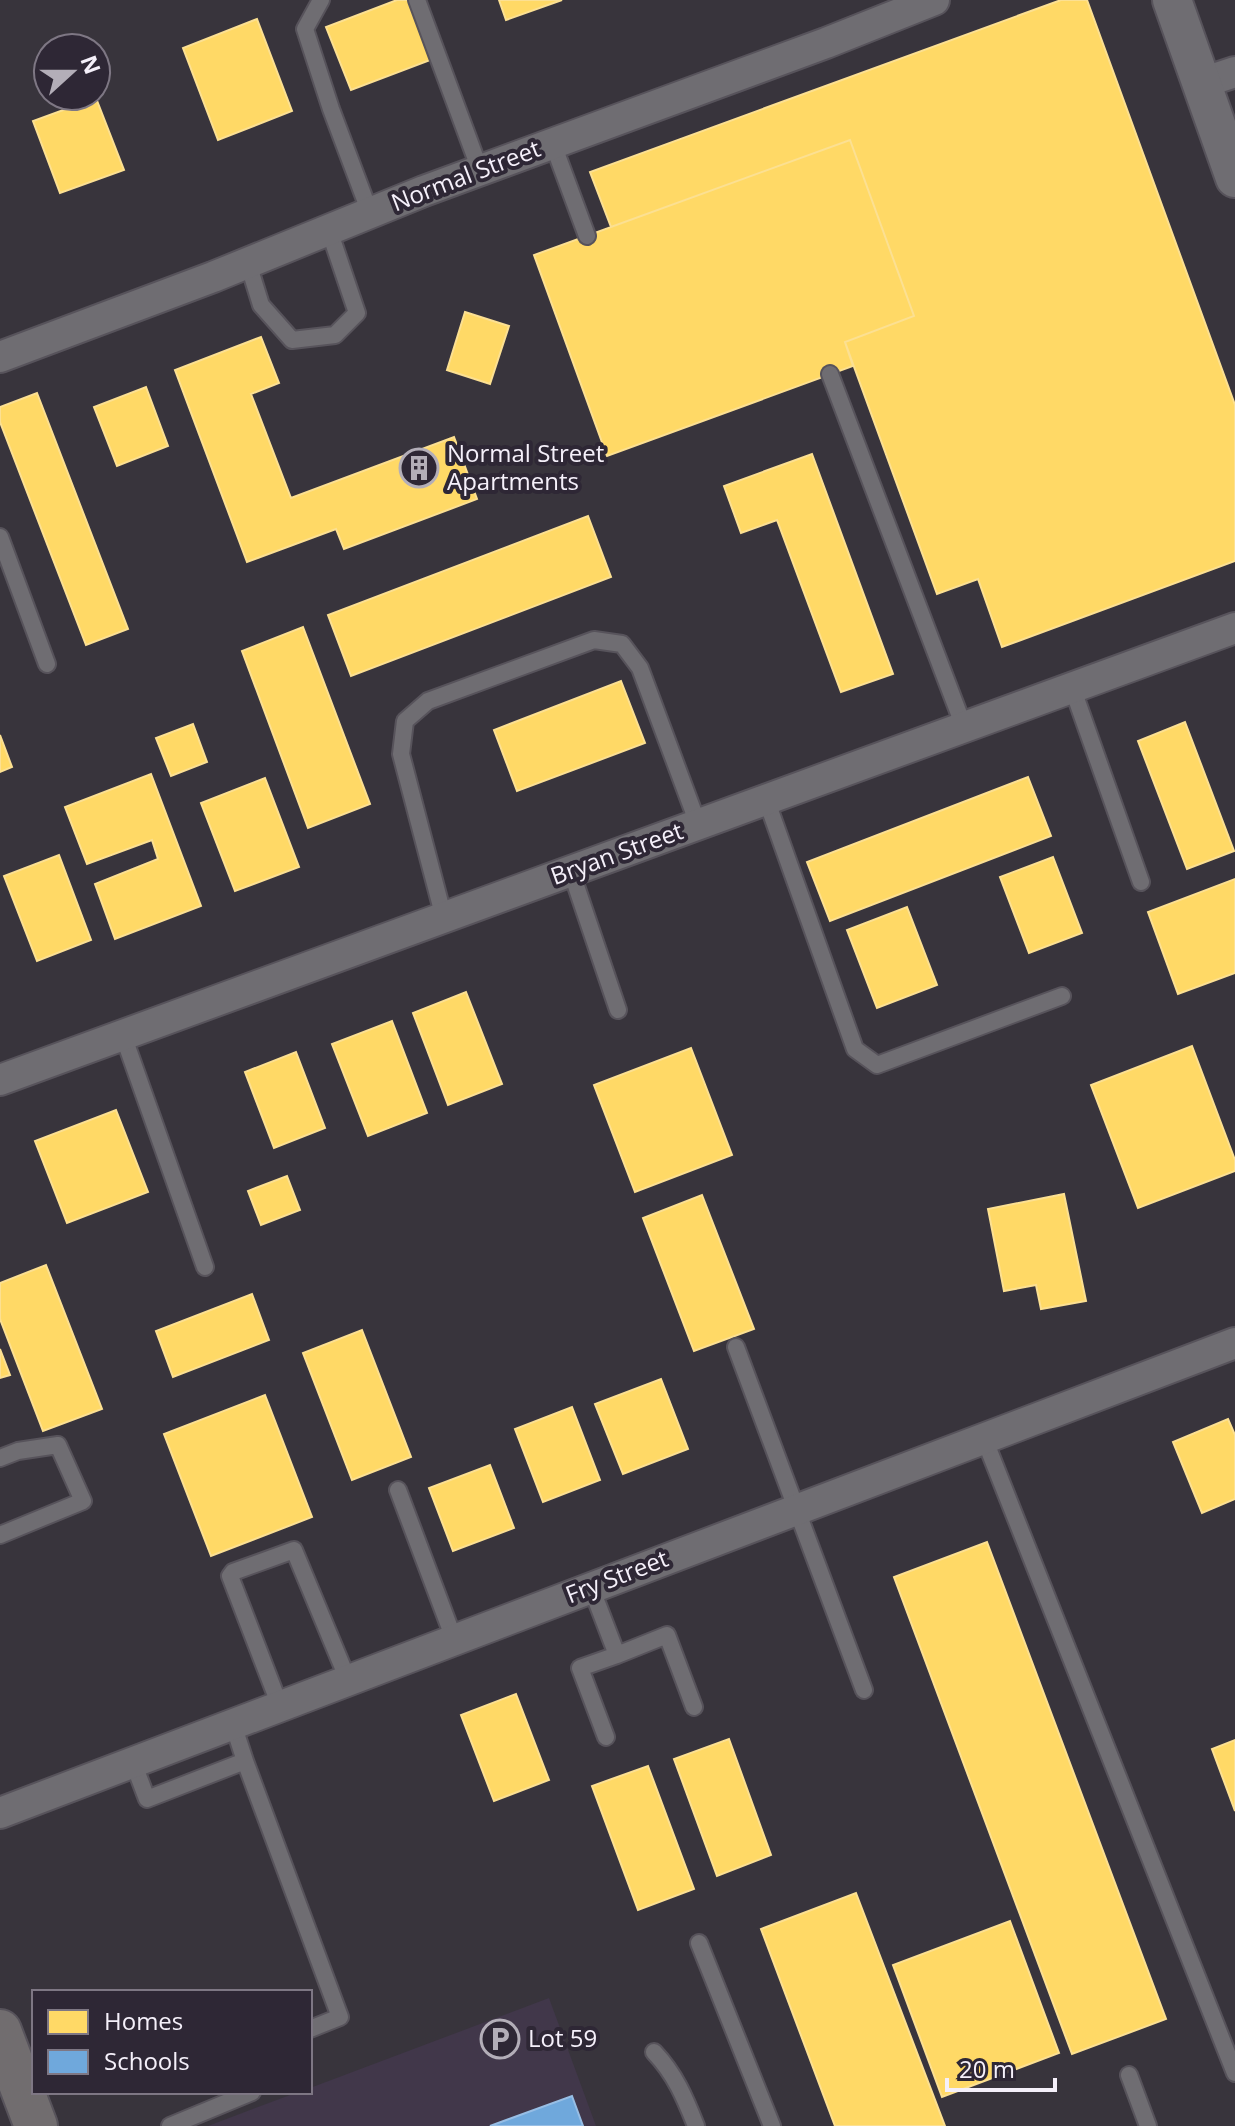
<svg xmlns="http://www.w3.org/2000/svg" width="1235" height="2126" viewBox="0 0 1235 2126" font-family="'Open Sans',sans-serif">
	<rect width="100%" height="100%" fill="#38343c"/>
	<path fill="#41374a" d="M549 1998 596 2126H208L298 2092H310V2088Z"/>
	<path fill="#ffd966" stroke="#fce092" stroke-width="2" d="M397 0H411L433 59 351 90 326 27Z
		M499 0H562L506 20Z
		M1061 0H1087L1235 405V561L1002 647 978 579 937 594 845 342 914 316 850 140 611 227 590 172Z
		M257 19 292 111 218 140 183 48Z
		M96 98 124 170 60 193 33 121Z
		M850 140 914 316 845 342 853 366 607 456 534 255Z
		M465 312 509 326 490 384 447 370Z
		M261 337 279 383 251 394 291 498 454 437 477 499 344 549 336 529 247 562 175 370Z
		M146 387 168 446 117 466 94 407Z
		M37 393 128 629 86 645 0 422V407Z
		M812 454 893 674 841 692 777 520 741 533 724 486Z
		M588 516 611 577 351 676 328 615Z
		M303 627 370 804 308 828 242 651Z
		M621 681 645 743 517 791 494 730Z
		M1185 722 1234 851 1187 869 1138 741Z
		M193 724 207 762 171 776 156 738Z
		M0 735 12 767 0 772Z
		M151 774 201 906 115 939 95 884 158 859 152 840 87 864 65 807Z
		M1028 777 1051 836 830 921 807 862Z
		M265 778 299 867 235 891 201 803Z
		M59 855 91 940 37 961 4 876Z
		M1053 857 1082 933 1029 953 1000 877Z
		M1235 879V973L1178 994 1148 912Z
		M907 907 937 985 877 1008 847 930Z
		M466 992 502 1084 448 1105 413 1013Z
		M392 1021 427 1113 368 1136 332 1044Z
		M1192 1046 1235 1160V1171L1138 1208 1091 1085Z
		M691 1048 732 1155 635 1192 594 1085Z
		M296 1052 325 1128 274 1148 245 1072Z
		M116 1110 148 1192 67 1223 35 1141Z
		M287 1176 300 1210 261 1225 248 1191Z
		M1064 1194 1086 1301 1041 1309 1036 1285 1004 1291 988 1209Z
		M702 1195 754 1329 694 1351 643 1218Z
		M46 1265 102 1409 43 1431 0 1319V1283Z
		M252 1294 269 1340 173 1377 156 1331Z
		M362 1330 411 1457 352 1480 303 1353Z
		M0 1349 10 1375 0 1378Z
		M661 1379 688 1449 623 1474 595 1404Z
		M265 1395 312 1517 211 1556 164 1434Z
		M572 1407 600 1480 543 1502 515 1429Z
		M1228 1419 1235 1435V1499L1202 1513 1173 1442Z
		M490 1465 514 1528 453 1551 429 1488Z
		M987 1542 1166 2019 1072 2054 894 1577Z
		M516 1694 549 1780 494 1801 461 1715Z
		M729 1739 771 1855 717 1876 674 1759Z
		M1235 1740V1811L1212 1749Z
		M648 1766 694 1889 638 1910 592 1786Z
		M856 1893 945 2126H835L761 1929Z
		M1010 1921 1059 2053 942 2097 893 1965Z"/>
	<path fill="#6fa8dc" stroke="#97bee5" stroke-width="2" d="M572 2096 583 2126H490Z"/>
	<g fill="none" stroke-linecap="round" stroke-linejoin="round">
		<g stroke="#57535b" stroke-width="20">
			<path id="service" d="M321 0 305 29 331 109 370 213
				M417 0 480 170
				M553 144 587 236
				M248 263 261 305 292 340 335 335 357 313 329 230
				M830 374 964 727
				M0 537 47 664
				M1072 687 1141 882
				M766 799 855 1049 877 1065 1062 996
				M571 871 618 1010
				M444 918 401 754 405 721 428 701 594 640 622 644 640 668 698 824
				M123 1035 205 1267
				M736 1347 864 1690
				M984 1438 1235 2073
				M0 1458 18 1451 58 1445 83 1501 0 1535
				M398 1490 454 1639
				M591 1587 617 1655 667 1635 694 1707
				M280 1706 230 1576 233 1572 294 1550 348 1680
				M233 1724 245 1761
				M606 1737 580 1668 617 1655
				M133 1762 147 1799 245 1761 340 2017 310 2029
				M699 1943 772 2126
				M654 2052C675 2074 685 2098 696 2126
				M1129 2075 1148 2126
				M170 2126 252 2092"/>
		</g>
		<g stroke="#57535b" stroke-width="34">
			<path id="minor" d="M1202 83 1235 72
				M0 357 213 277 424 191 826 43 934 0
				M0 1080 1235 628
				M0 1813 1235 1343"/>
		</g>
		<g stroke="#57535b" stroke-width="42">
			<path id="tertiary" d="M1172 0 1235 178"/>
		</g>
		<g stroke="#57535b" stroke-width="46">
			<path id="secondary" d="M0 2031 36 2126"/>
		</g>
		<use href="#service" stroke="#6f6d72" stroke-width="16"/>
		<use href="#minor" stroke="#6f6d72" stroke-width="30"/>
		<use href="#tertiary" stroke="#6f6d72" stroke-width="38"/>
		<use href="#secondary" stroke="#716d6f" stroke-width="42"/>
	</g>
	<defs>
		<g id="building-ring" transform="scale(2)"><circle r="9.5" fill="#2e2735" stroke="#b3aeb8" stroke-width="1.5"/><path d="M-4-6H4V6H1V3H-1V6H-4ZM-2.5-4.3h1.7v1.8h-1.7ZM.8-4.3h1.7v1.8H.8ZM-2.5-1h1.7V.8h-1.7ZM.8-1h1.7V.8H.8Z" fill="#b3aeb8"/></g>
		<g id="parking-ring" transform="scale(2)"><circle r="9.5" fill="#2e2735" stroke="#b3aeb8" stroke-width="1.5"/><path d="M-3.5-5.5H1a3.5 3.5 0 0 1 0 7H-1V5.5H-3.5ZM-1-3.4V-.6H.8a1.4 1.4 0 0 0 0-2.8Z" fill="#b3aeb8"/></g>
	</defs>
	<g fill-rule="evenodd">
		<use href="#building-ring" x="419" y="468"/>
		<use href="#parking-ring" x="500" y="2039"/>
	</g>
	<g text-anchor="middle" stroke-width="8" stroke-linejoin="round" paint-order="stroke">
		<g font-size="24" fill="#f5f0fa" stroke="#2e2735">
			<text transform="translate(466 176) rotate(-21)" y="8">Normal Street</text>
			<text transform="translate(617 854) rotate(-20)" y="8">Bryan Street</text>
			<text transform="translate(617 1577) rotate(-21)" y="8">Fry Street</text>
		</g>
		<g font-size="24" fill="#f5f0fa" stroke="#2e2735" text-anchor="start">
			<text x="447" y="462">Normal Street<tspan x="447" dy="28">Apartments</tspan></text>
			<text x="528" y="2047">Lot 59</text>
		</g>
	</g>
	<rect x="32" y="1990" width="280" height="104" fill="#2e2735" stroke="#7e7784" stroke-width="2"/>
	<rect x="48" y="2010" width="40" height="24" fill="#ffd966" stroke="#7e7784" stroke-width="2"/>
	<text x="104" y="2030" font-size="24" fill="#f5f0fa">Homes</text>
	<rect x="48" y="2050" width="40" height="24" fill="#6fa8dc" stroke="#7e7784" stroke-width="2"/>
	<text x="104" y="2070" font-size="24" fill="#f5f0fa">Schools</text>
	<g transform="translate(72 72) rotate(69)"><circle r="38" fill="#2e2735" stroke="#7e7784" stroke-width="2"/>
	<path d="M0-6L14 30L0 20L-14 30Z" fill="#b3aeb8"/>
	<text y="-12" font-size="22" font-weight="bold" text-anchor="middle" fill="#f5f0fa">N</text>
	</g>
	<path d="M947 2078v12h108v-12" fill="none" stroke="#f5f0fa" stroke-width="4"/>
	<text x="959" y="2078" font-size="24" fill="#f5f0fa" stroke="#2e2735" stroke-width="6" paint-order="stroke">20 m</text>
</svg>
